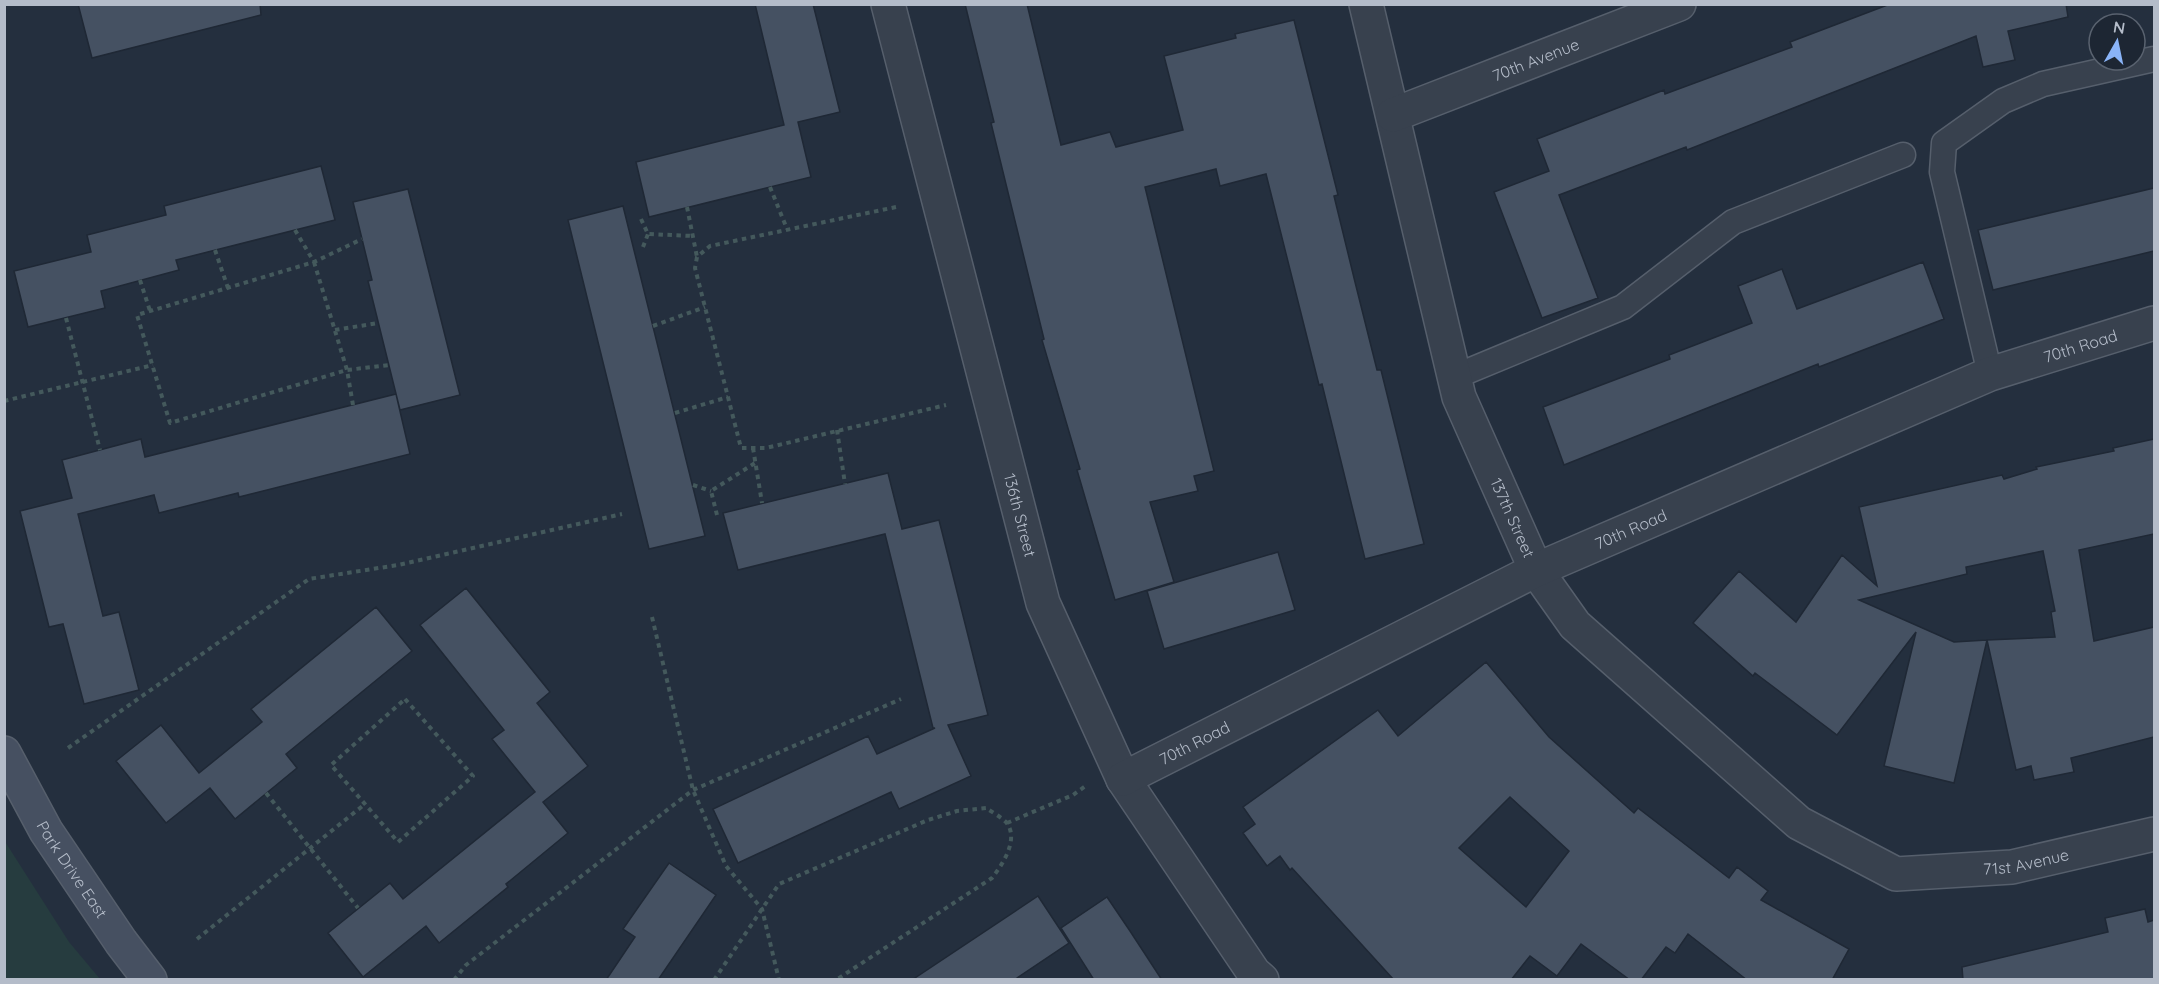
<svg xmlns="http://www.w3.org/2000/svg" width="2159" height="984" viewBox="0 0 2159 984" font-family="Quicksand,sans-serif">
	<rect width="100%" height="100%" fill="#242f3e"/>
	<path fill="#263c3f" d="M4 840 69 942 100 979H5Z"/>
	<path fill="#455162" stroke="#1f2835" stroke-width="1.5" fill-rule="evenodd" d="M78 4H260L261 15 92 58Z
		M755 4H813L840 112 798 122 811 177 649 217 636 162 784 125Z
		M965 4H1027L1061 145 1110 132 1116 147 1183 130 1164 56 1236 38 1235 34 1294 20 1338 195 1334 196 1355 282 1377 370H1381L1424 544 1365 559 1322 384 1319 385 1266 174 1220 186 1216 169 1145 187 1214 471 1194 476 1198 491 1150 502 1174 582 1115 600 1077 470 1080 469 1042 340 1044 339 991 123 994 122Z
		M1890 4H2066L2068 17 2008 31 2015 60 1983 67 1976 36 1687 150 1686 147 1559 195 1598 298 1542 318 1494 192 1549 171 1537 139 1664 90 1665 94 1792 47 1790 42Z
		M321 166 335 220 176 260 179 270 101 291 105 308 28 327 14 271 91 252 87 235 166 215 164 206Z
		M2154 188V251L1993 290 1978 230Z
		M408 189 460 395 400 410 368 281 372 280 353 202Z
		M623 206 705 536 649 549 568 220Z
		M1923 262 1944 319 1819 367 1818 364 1564 465 1543 407 1670 359 1669 355 1752 323 1738 286 1782 269 1797 309Z
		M396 394 410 454 239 497 238 493 159 513 154 495 78 514 103 616 119 612 139 690 84 704 63 624 49 627 20 511 72 498 62 460 141 439 145 457Z
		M2154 439V534L2079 550 2094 641 2154 627V737L2071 758 2074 772 2034 780 2031 766 2016 770 1987 640 2055 637 2051 612 2055 611 2043 551 1966 567 1967 574 1859 600 1954 642 1987 640 1954 783 1884 766 1916 632 1837 735 1755 673 1753 676 1693 623 1739 571 1796 622 1842 555 1877 586 1859 507 2002 475 2004 479 2037 469 2036 467 2114 451 2113 448Z
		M888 473 902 529 939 520 988 715 948 725 971 776 899 809 891 792 738 863 713 809 868 736 877 754 935 728H933L885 534 738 570 723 513Z
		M1278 552 1295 610 1164 649 1147 591Z
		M466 588 550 692 537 703 588 766 543 802 568 833 506 884 508 887 439 943 426 926 363 977 328 933 390 883 403 899 535 792 492 739 504 730 420 625Z
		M376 607 412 651 286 754 297 768 235 819 210 788 166 823 116 761 161 725 199 773 262 722 251 709Z
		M1486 662 1549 737 1634 813 1638 808 1729 878 1737 867 1768 891 1761 900 1849 949 1832 980H1747L1688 934 1675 953 1666 947 1641 980H1630L1581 944 1557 976 1530 956 1511 980H1394L1292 868 1290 870 1280 856 1267 866 1243 833 1255 824 1243 807 1378 710 1398 736ZM1510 797 1569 851 1526 907 1459 848Z
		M669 863 716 895 658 980H606L635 937 623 929Z
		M1038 896 1069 943 1014 980H912Z
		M1107 897 1130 931 1162 980H1094L1061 928Z
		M2145 909 2148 922 2154 920V980H1963L1962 967 2108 932 2105 918Z"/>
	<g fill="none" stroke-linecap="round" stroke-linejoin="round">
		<g stroke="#565f6c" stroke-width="27">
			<path id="lane" d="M1990 374 1942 172 1944 143 2003 101 2043 84 2154 59
				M1454 377 1623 307 1733 222 1903 155"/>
		</g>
		<g stroke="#565f6c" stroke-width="36">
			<g id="street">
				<path id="s1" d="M888 4 1043 603 1123 779 1254 973 1262 980"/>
				<path id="s2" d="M1366 4 1459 397 1536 570 1575 625 1799 823 1896 874 2012 867 2154 834"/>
				<path id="s3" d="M1393 115 1679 4"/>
				<path id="s4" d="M1123 779 1536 570 1990 374 2154 323"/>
			</g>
		</g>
		<g stroke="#565f6c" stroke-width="36">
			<g id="secondary">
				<path id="s5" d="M4 753 46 831 121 942 150 980"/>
			</g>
		</g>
		<path stroke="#44595c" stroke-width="4" stroke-dasharray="4.5 4.5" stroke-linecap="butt" d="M770 187 787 229
			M687 207 697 257
			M896 207 710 246 697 257 695 268 741 448H766L946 405
			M641 219 648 234 693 236
			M295 230 314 262 362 239
			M643 247 648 234
			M215 250 228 288
			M314 262 347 370 170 423 137 315Z
			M140 280 150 311
			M66 318 100 450
			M653 326 705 307
			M335 330 378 323
			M4 401 153 365
			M353 405 347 370 389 365
			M675 413 728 397
			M837 430 845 484
			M753 448 762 503
			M693 485 711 491
			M717 515 711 491 755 463
			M652 617 693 790 726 866 762 909 779 980
			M405 699 473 776 398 842 331 765Z
			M68 748 309 579 398 565 622 514
			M266 793 358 908
			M1007 823 1073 795 1087 785
			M197 939 365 804
			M454 980 466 965 693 790 901 699
			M714 980 779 884 928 820 957 811 986 808C992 812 1001 817 1006 822 1020 839 1002 865 992 878L836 980"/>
		<use href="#lane" stroke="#38414e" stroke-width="24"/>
		<use href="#street" stroke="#38414e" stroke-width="33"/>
		<use href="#secondary" stroke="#465061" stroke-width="33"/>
	</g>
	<g text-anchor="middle" stroke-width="5" stroke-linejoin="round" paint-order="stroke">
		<g font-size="16" fill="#b4bcc9" stroke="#1d2633">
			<text dy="6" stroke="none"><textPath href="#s3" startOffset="153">70th Avenue</textPath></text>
			<text dy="6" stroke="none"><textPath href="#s4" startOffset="1052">70th Road</textPath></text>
			<text dy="6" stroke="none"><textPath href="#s1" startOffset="528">136th Street</textPath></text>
			<text dy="6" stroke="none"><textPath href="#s2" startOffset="536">137th Street</textPath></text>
			<text dy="6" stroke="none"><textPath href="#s4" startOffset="566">70th Road</textPath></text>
			<text dy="6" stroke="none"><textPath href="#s4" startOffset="80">70th Road</textPath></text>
			<text dy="6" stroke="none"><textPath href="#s2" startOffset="1200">71st Avenue</textPath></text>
			<text dy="6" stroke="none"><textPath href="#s5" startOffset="135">Park Drive East</textPath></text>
		</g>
	</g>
	<rect width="2159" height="984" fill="none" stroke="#b4bcc9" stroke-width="12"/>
	<g transform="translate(2117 42) rotate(9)"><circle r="28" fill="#1d2633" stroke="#59626f" stroke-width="1.5"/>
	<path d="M0-4.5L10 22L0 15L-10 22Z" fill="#8ab4f8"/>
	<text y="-9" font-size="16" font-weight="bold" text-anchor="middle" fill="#b4bcc9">N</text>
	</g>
</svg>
